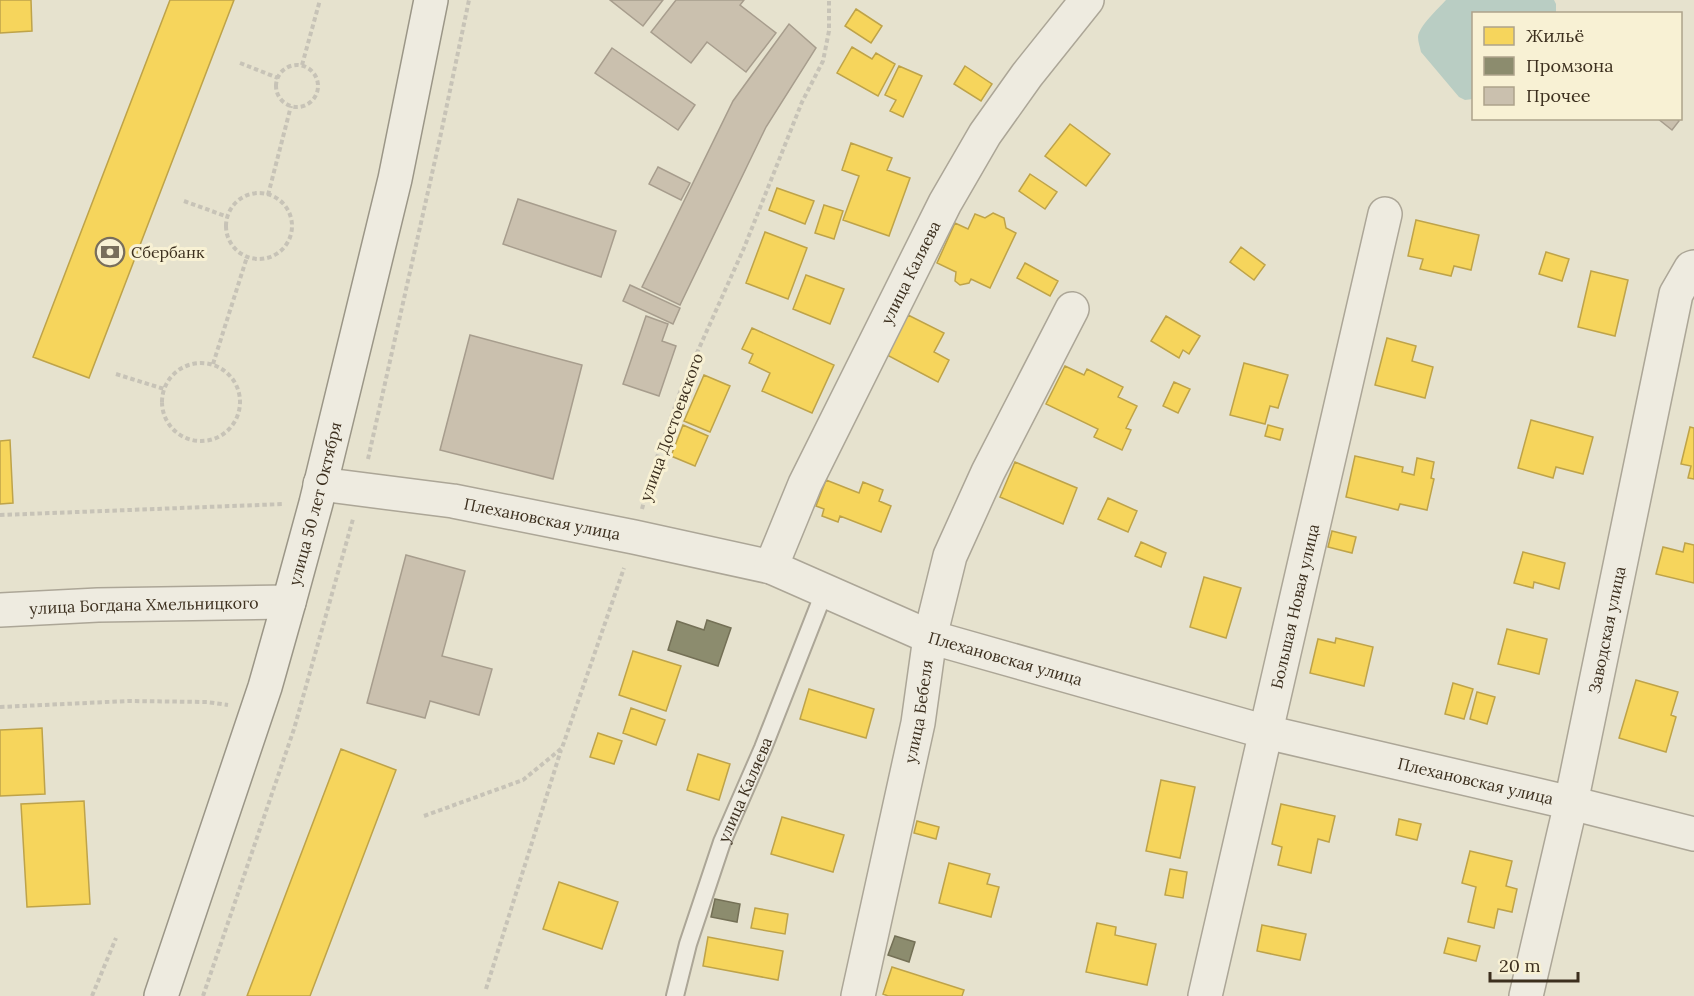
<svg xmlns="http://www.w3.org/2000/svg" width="1694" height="996" viewBox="0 0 1694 996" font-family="Lora,serif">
	<rect width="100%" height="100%" fill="#e6e2ce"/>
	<path fill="#b9cdc3" d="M1446 0H1554L1556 4V14H1474L1473 99 1465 100 1459 97 1421 52C1420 47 1418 42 1418 37 1419 26 1438 9 1446 0Z"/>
	<path fill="#f6d55c" stroke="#bea349" stroke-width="1.5" d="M0 0H31L32 31 0 33Z
		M170 0H234L89 378 33 357Z
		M856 9 882 26 871 43 845 26Z
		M852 47 872 59 876 53 895 64 878 96 837 73Z
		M899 66 922 76 903 117 890 111 896 100 885 95Z
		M965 66 992 84 981 101 954 84Z
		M1070 124 1110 154 1086 186 1045 156Z
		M851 143 892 158 887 170 910 178 889 236 843 220 859 176 842 170Z
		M1030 174 1057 192 1045 209 1019 191Z
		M777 188 814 201 805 224 769 210Z
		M824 205 843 211 834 239 815 233Z
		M993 213 1004 218 1006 228 1016 233 990 288 971 279 969 283 960 285 955 281 956 272 937 263 955 223 968 229 975 214 985 218Z
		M1416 220 1479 235 1471 270 1454 266 1451 276 1420 269 1423 259 1408 256Z
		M765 232 807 248 788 299 746 283Z
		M1241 247 1265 265 1254 280 1230 262Z
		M1546 252 1569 259 1562 281 1539 274Z
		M1025 263 1058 281 1050 296 1017 278Z
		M1591 271 1628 280 1615 336 1578 327Z
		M806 275 844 289 830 324 793 309Z
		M908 315 944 333 934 352 949 360 938 382 887 355Z
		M1166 316 1200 336 1189 354 1183 350 1179 358 1151 341Z
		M752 328 834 365 812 413 762 391 770 373 749 363 753 354 742 349Z
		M1387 338 1416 346 1412 361 1433 367 1425 398 1375 385Z
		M1244 363 1288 375 1278 408 1270 406 1265 424 1230 415Z
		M1065 366 1084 375 1087 369 1123 387 1118 397 1137 406 1126 428 1131 430 1122 450 1094 437 1098 429 1046 404Z
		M704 375 730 386 710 432 684 421Z
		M1174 382 1190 389 1178 413 1163 406Z
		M1531 420 1593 437 1583 474 1556 467 1553 478 1518 468Z
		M683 425 708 436 695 466 671 456Z
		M1268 425 1283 429 1280 440 1265 436Z
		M1690 427 1694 428V479L1688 478 1691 466 1681 464Z
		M10 440 13 503 0 504V441Z
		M1355 456 1403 467 1402 472 1414 475 1417 458 1434 462 1431 478 1434 479 1427 510 1400 504 1398 510 1346 497Z
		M1015 462 1077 488 1063 524 1000 497Z
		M826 480 859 493 863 482 883 490 879 501 891 506 881 532 840 516 838 522 822 516 824 509 816 506Z
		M1108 498 1137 511 1128 532 1098 519Z
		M1332 531 1356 537 1352 553 1328 547Z
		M1141 542 1166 553 1161 567 1135 556Z
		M1685 543 1694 545V583L1656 574 1663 547 1683 552Z
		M1523 552 1565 563 1559 589 1534 582 1533 588 1514 583Z
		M1204 577 1241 588 1226 638 1190 627Z
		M1507 629 1547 639 1539 674 1498 664Z
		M1336 638 1373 647 1364 686 1310 673 1318 639 1335 643Z
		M633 651 681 666 666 711 619 695Z
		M1636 680 1678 692 1671 715 1676 717 1666 752 1619 738Z
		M1453 683 1473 689 1464 719 1445 714Z
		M809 689 874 709 866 738 800 719Z
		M1477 692 1495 697 1487 724 1470 719Z
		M631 708 665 720 656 745 623 733Z
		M42 728 45 794 0 796V730Z
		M598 733 622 741 614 764 590 757Z
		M341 749 396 770 310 996H247Z
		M698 754 730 764 719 800 687 790Z
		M1161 780 1195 787 1180 858 1146 851Z
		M84 801 90 904 27 907 21 804Z
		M1281 804 1335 816 1329 842 1318 839 1311 873 1278 865 1282 847 1272 844Z
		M782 817 844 835 833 872 771 854Z
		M1399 819 1421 824 1417 840 1396 835Z
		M917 821 939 827 936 839 914 833Z
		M1470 851 1512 861 1506 886 1517 889 1512 912 1498 909 1494 928 1468 922 1476 887 1462 883Z
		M949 863 990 874 987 884 999 887 991 917 939 903Z
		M1170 869 1187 872 1183 898 1165 895Z
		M559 882 618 902 602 949 543 929Z
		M755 908 788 914 785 934 751 928Z
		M1097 923 1116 927 1115 935 1156 944 1147 985 1086 972Z
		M1262 925 1306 934 1300 960 1257 951Z
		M708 937 783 951 778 980 703 966Z
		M1448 938 1480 946 1476 961 1444 953Z
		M892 967 964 990 962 996H888L883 994Z"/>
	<path fill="#8c8c6e" stroke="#747056" stroke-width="1.5" d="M707 620 731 628 718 666 668 650 677 621 704 630Z
		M715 899 740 904 737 922 711 917Z
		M895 936 915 942 909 962 888 955Z"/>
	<path fill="#cac0ae" stroke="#a79d8d" stroke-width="1.5" d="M610 0H663L643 26Z
		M676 0H744L740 5 776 33 746 72 707 42 691 63 651 32Z
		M789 24 816 48 766 127 680 305 642 287 733 101Z
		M612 48 695 105 678 130 595 73Z
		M1657 118H1677L1679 121 1672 130Z
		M658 167 690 183 681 200 649 184Z
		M518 199 616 231 601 277 503 244Z
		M630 285 680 308 673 324 623 301Z
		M646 316 668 324 662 341 676 346 659 396 623 384Z
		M470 335 582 365 553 479 440 450Z
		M406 555 465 571 442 656 492 669 479 715 430 701 425 718 367 703Z"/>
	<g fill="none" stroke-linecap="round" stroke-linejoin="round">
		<g stroke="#aca697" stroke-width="20">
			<g id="service">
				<path id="s1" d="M675 996 688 944 722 842 763 748 825 590"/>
			</g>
		</g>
		<g stroke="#aca697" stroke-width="36">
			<g id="minor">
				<path id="s2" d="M320 484 453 501 634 537 771 567 930 637 1266 732 1571 803 1694 834"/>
				<path id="s3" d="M771 567 805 484 945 203 985 134 1027 75 1087 0"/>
				<path id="s4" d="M858 996 918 723 930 637 950 556 988 472 1072 309"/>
				<path id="s5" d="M1205 996 1385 214"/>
				<path id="s6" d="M1526 996 1571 803 1676 294 1691 268 1694 267"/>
			</g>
		</g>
		<g stroke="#aca697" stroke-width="36">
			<g id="tertiary">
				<path id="s7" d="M0 610 98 605 289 602"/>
			</g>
		</g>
		<g stroke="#9b9687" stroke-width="36">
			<g id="secondary">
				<path id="s8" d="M161 996 265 687 289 602 316 503 395 179 431 0"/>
			</g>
		</g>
		<path stroke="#c7c3b7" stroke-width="4" stroke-dasharray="4.5 3" stroke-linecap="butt" d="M240 63 278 78
			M276 86a21 21 0 1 1 42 0a21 21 0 1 1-42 0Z
			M302 65 320 0
			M226 226a33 33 0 1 1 66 0a33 33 0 1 1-66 0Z
			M268 195 291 106
			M184 201 228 217
			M162 402a39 39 0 1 1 78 0a39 39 0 1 1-78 0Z
			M213 364 247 257
			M116 374 164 389
			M368 459 440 138 469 0
			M642 509 651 474 683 384 744 248 802 102 823 61 829 31V0
			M0 515 284 504
			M0 707 128 701 207 702 228 705
			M424 816 523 780 562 748 624 568
			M486 989 561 750
			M92 996 116 938
			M203 996 294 729 353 519"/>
		<use href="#service" stroke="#eeebe0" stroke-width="16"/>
		<use href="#minor" stroke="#eeebe0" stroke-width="33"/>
		<use href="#tertiary" stroke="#eeebe0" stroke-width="33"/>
		<use href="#secondary" stroke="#eeebe0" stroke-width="33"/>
	</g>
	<defs>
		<g id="bank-ring" transform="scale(1.5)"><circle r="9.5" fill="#f8f1d4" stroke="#786e5c" stroke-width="1.5"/><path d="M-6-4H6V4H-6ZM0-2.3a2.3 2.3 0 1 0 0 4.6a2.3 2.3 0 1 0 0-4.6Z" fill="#786e5c"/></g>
	</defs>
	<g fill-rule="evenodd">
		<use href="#bank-ring" x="110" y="252"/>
	</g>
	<g text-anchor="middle" stroke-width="6" stroke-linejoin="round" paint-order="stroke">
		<g font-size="16" fill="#3c2f1e" stroke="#f8f1d4" text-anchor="start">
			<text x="131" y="258">Сбербанк</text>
		</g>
		<g font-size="16" fill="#3c2f1e" stroke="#f8f1d4">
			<text dy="6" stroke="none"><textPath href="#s3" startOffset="326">улица Каляева</textPath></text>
			<text transform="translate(671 427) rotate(-70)" y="6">улица Достоевского</text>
			<text dy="6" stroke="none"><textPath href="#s8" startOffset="516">улица 50 лет Октября</textPath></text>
			<text dy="6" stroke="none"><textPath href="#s2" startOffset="225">Плехановская улица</textPath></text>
			<text dy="6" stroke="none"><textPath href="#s5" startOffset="400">Большая Новая улица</textPath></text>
			<text dy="6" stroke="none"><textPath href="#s7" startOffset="144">улица Богдана Хмельницкого</textPath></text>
			<text dy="6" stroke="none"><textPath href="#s6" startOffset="375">Заводская улица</textPath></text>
			<text dy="6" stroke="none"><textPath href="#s2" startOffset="711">Плехановская улица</textPath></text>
			<text dy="6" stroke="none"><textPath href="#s4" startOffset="291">улица Бебеля</textPath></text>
			<text dy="6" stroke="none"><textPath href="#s2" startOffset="1197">Плехановская улица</textPath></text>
			<text dy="6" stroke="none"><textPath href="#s1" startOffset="218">улица Каляева</textPath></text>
		</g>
	</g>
	<rect x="1472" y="12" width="210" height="108" fill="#f8f1d4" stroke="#ada38b" stroke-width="1.5"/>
	<rect x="1484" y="27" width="30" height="18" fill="#f6d55c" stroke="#ada38b" stroke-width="1.5"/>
	<text x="1526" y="42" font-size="18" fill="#3c2f1e">Жильё</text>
	<rect x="1484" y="57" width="30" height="18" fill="#8c8c6e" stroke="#ada38b" stroke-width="1.5"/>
	<text x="1526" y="72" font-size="18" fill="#3c2f1e">Промзона</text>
	<rect x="1484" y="87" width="30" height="18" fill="#cac0ae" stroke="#ada38b" stroke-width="1.5"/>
	<text x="1526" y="102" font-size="18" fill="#3c2f1e">Прочее</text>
	<path d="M1490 972v9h88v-9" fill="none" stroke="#3c2f1e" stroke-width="3"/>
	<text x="1499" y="972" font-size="18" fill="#3c2f1e" stroke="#f8f1d4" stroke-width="4.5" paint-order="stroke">20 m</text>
</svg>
